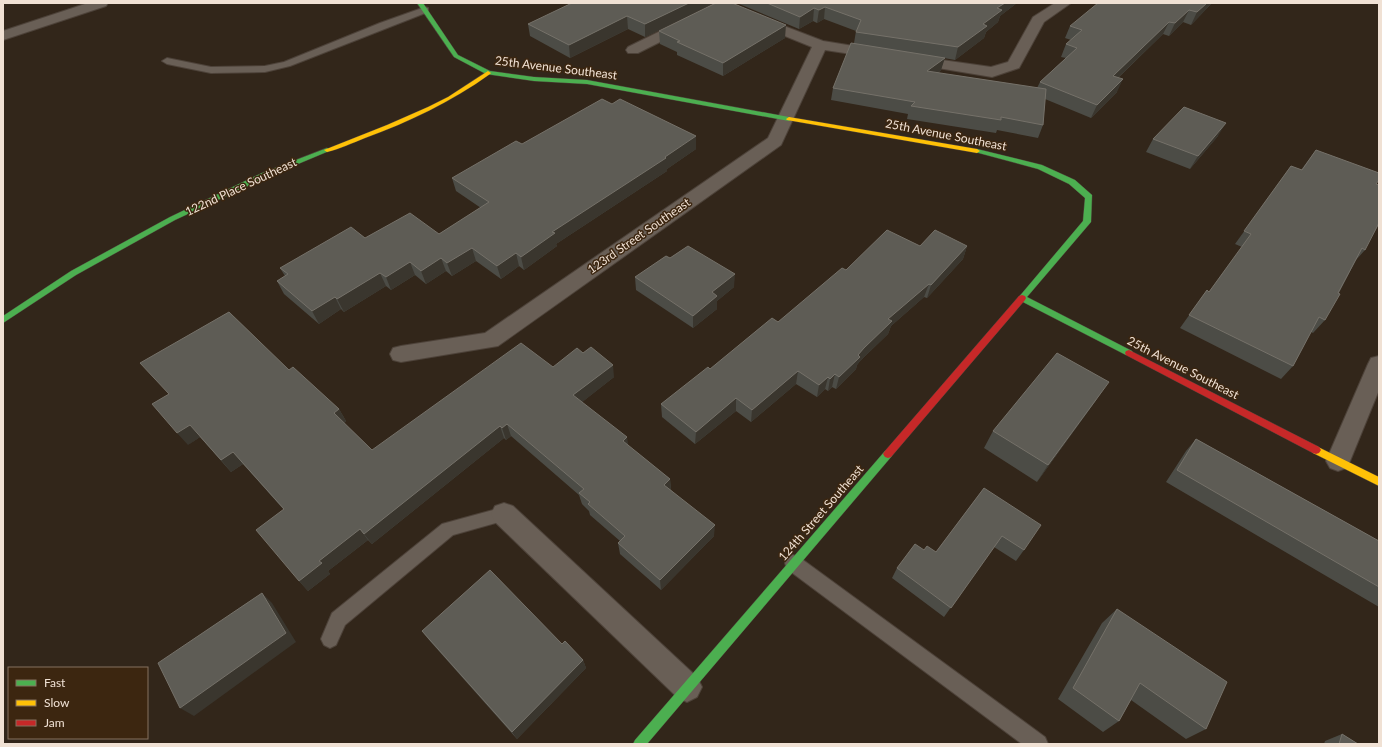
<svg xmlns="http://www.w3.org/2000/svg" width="1382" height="747" viewBox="0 0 1382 747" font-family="Lato,sans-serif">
	<rect width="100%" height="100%" fill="#32261a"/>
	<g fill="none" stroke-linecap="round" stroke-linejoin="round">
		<g stroke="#4d4239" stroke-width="2">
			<path id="lane" d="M425 7 428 8V12L290 66 265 72 211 73 167 64 162 61 167 58 211 67 265 66 284 62 380 23Z
				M504 507 510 509 512 514 510 519 453 535 345 625 336 645 330 648 324 645 321 639 332 613 442 524Z
				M793 555 799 557 1045 737 1048 744H1022L787 569 785 563 787 557Z"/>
		</g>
		<g stroke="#4d4239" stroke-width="2">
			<path id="street" d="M88 3H108L106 6 3 40V31Z
				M717 3H734L732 6 638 53H628L626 50 628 47Z
				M1055 3H1071L1044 22 1019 68 992 77 914 64 909 63 907 60 909 57 914 56 991 67 1008 62 1033 17Z
				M758 16 823 41 878 50 883 51 885 54 883 57 878 58 825 50 781 145 498 346 401 362 393 360 390 354 393 348 401 346 485 333 768 138 812 47 753 23 751 20 753 17Z
				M1379 356V390L1350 461 1346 468 1338 471 1330 468 1326 461 1368 364 1371 358Z
				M504 503 513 506 697 677 702 687 697 697 687 702 677 697 495 522 491 514 495 506Z"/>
		</g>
		<g stroke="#4d4239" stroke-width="1">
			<path id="fast" d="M417 3H423L458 55 490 71 534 77 587 80 789 117 792 119 789 121 587 84 534 81 486 74 454 57Z
				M327 148 329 149V151L267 177 175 220 76 275 3 323V316L71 271 170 217 262 173Z
				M977 149 1042 165 1075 180 1092 195 1091 222 1027 297 1132 351 1133 353 1132 355H1126L1019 300 1018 298 1083 221 1085 198 1069 184 1038 169 975 152V150Z
				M888 450 891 451 893 454 891 457 647 744H633L635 740 885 451Z"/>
		</g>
		<g stroke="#4d4239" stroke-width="1">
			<path id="slow" d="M488 71 491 73 490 74C451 102 409 122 365 138 352 143 340 149 327 152L324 150 387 125 428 107 448 97Z
				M789 117 977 149 980 151 977 153 787 120 786 119Z
				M1316 446 1379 477V486L1313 453 1311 450 1313 447Z"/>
		</g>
		<g stroke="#4d4239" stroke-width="1">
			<path id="jam" d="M1022 295 1025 296 1026 298 1025 300 891 457 888 458 885 457 883 454 885 451 1019 296Z
				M1129 350 1319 447 1321 450 1319 453 1316 454 1313 453 1126 355 1125 353 1126 351Z"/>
		</g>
		<use href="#lane" fill="#695f56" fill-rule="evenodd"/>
		<use href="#street" fill="#695f56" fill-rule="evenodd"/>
		<use href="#fast" fill="#4caf50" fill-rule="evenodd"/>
		<use href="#slow" fill="#ffc107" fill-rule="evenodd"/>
		<use href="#jam" fill="#c62828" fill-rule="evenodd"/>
	</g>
	<path fill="#4c4c46" d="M714 3 645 37 628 29 570 58 530 36 528 24Z
		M737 3H1017L1000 16 998 22 986 32 984 38 955 60 944 58 941 70 938 73 1037 88 1040 82 1066 58 1061 57 1066 44 1071 40 1065 38 1070 26 1212 3 1191 25 1183 22 1169 36 1163 34 1118 78 1117 92 1091 118 1045 99 1043 125 1038 138 997 130 996 133 907 119 908 114 831 100 833 88 854 43 856 31 824 19 817 23 813 21 799 29Z
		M659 31 785 38 723 76 677 55V52L660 44Z
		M1218 136 1190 169 1146 152 1153 139Z
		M522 144 696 149 667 169V171L556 244 557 246 524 270 519 266 501 279 476 261 452 276 446 271 426 284 415 275 391 290 386 286 344 312 341 309 319 324 284 294 277 281 285 276 280 268 365 238 439 234 481 208 456 191 452 178Z
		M1316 150 1376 184 1365 250 1356 260 1325 320 1313 333 1311 332 1293 366 1281 379 1180 328 1207 290 1209 292 1242 247 1235 244 1291 166 1301 170Z
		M920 246H967L963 259 927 298 924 297 891 326 888 334 860 361 857 365 856 369 836 389 832 387 828 391 825 389 817 397 796 384 751 422 736 411 695 444 662 417 661 404 710 369 778 322Z
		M670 258 734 287 717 301V309L693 328 636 290 635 277Z
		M553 367 614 377 582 402 628 446 670 479 671 490 714 536 661 590 620 554 618 543 620 541 590 515 589 511 582 504 579 495 511 436 506 440 504 438 372 544 368 540 328 571 330 574 308 591 299 581 284 510 243 464 231 472 200 437 188 445 289 370 339 409 346 421 344 423 372 450Z
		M1097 399 1037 482 984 448 993 431Z
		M1196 439 1379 541V607L1166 482 1186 451Z
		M984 488 1024 550 1016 561 994 547 944 617 892 578 897 568 924 550 936 552Z
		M1117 609 1206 729 1186 739 1131 700 1119 721 1103 732 1058 699 1102 623Z
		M422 631 562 644 583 660 586 668 517 739 429 640Z
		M1342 734 1358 744H1324L1325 741Z"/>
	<path fill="#3a362e" d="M689 3H714L645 37V24Z
		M1005 3H1017L1000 16 998 22 986 32 984 38 955 60 958 47 983 24 997 8Z
		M1207 3H1212L1191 25 1197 12Z
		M825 7 824 19 817 23 819 10Z
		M814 8 813 21 799 29 800 17Z
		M1189 10 1183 22 1169 36 1175 23Z
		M627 16 628 29 570 58 569 45Z
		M1169 22 1163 34 1107 88 1113 76Z
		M786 25 785 38 723 76V63Z
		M945 58 941 70 924 84 927 71Z
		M1123 79 1117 92 1091 118 1097 105Z
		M1226 123 1218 136 1190 169 1198 156Z
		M696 136V149L667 169V171L556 244 557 246 524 270 521 257 552 232Z
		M967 246 963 259 927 298 931 285Z
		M472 248 476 261 452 276 447 263Z
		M516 253 519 266 501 279 497 266Z
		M441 258 446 271 426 284 421 271Z
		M410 262 415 275 391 290 386 277Z
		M380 273 386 286 344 312 337 299Z
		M735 274 734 287 717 301V309L693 328V316L712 292Z
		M929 284 924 297 891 326 888 334 860 361 857 365 856 369 836 389 839 377 858 355 888 319Z
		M335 297 341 309 319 324 312 311Z
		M613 365 614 377 576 407 573 395Z
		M798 371 796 384 751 422 752 410Z
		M835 374 832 387 828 391 830 379Z
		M828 377 825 389 817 397 819 385Z
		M1109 382 1097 399 1037 482 1048 465Z
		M736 398V411L695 444 696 432Z
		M339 409 346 421 342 425 334 413Z
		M507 424 511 436 506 440 502 428Z
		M190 425 200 437 188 445 177 433Z
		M500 426 504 438 372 544 364 534Z
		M627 437 629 449 623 441Z
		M233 452 243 464 231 472 221 460Z
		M670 479 671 490 664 485Z
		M715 525 714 536 661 590 660 580Z
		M360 529 368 540 328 571 330 574 308 591 299 581 319 561Z
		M262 593 272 603 296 642 194 716 180 708Z
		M583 660 586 668 517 739 512 732Z"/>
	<path fill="#5e5c55" stroke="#757169" d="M572 3H689L645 24 627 16 569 45 528 24Z
		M716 3H732L786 25 723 63 677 42 680 41 659 31Z
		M767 3H1005L997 8 1002 10 983 24 987 26 958 47 856 32 861 20 825 7 819 10 814 8 800 17Z
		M1098 3H1207L1197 12 1189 10 1175 23 1169 22 1113 76 1123 79 1097 105 1040 82 1077 48 1066 44 1082 30 1070 26Z
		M851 43 945 58 927 71 1046 89 1043 125 1001 117V120L911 106 915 102 833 88Z
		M602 99 612 104 620 99 696 136 665 157 666 158 552 232 555 233 521 257 516 253 497 266 472 248 447 263 441 258 421 271 410 262 386 277 380 273 337 299 335 297 312 311 277 281 288 274 280 268 351 227 365 238 410 213 439 234 489 202 452 178 516 141 522 144Z
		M1184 107 1226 123 1198 156 1153 139Z
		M1316 150 1379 173V180L1376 184 1379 185V223L1365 250 1362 248 1338 293 1340 294 1325 320 1319 317 1293 366 1189 315 1207 290 1209 292 1251 234 1244 231 1291 166 1302 170Z
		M887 230 920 246 935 230 967 246 931 285 929 284 888 319 892 321 864 348 858 355 860 357 839 377 835 374 830 379 828 377 819 385 798 371 752 410 736 398 696 432 661 404 708 367 710 369 772 318 778 322 842 268 846 270Z
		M688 246 735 274 712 292 717 296 693 316 635 277 666 256 670 258Z
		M229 312 289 370 293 367 339 409 334 413 372 450 521 343 553 367 577 348 583 353 591 347 613 365 573 395 627 437 623 441 670 479 664 485 715 525 660 580 618 543 625 536 588 504 590 502 579 493 584 489 507 424 502 428 500 426 364 534 360 529 319 561 322 563 299 581 256 530 284 509 233 452 221 460 190 425 177 433 152 404 169 394 140 363Z
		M1057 353 1109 382 1048 465 993 431Z
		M1196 439 1379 541V587L1177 470Z
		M984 488 1041 525 1024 550 1002 536 951 608 897 568 915 544 924 550 927 546 936 552Z
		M490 570 562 644 565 641 583 660 512 732 422 631Z
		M262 593 286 633 180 708 158 663Z
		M1117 609 1227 682 1206 729 1140 683 1119 721 1073 688Z
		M1342 734 1358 744H1339Z"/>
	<g text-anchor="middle" stroke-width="3" stroke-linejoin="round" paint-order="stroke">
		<g font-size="12" fill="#f0e1d4" stroke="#3c2610">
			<text transform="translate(556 68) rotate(7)" y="4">25th Avenue Southeast</text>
			<text transform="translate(946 135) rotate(11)" y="4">25th Avenue Southeast</text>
			<text transform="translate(241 187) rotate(-25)" y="4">122nd Place Southeast</text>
			<text transform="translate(639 236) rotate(-35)" y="4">123rd Street Southeast</text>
			<text transform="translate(1183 368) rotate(27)" y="4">25th Avenue Southeast</text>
			<text transform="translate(821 513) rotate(-49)" y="4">124th Street Southeast</text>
		</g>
	</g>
	<rect width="1382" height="747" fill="none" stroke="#f0e1d4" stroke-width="8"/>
	<rect x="8" y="667" width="140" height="72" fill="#3c2610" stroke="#84715e"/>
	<rect x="16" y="680" width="20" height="6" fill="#4caf50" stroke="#84715e"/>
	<text x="44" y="687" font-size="12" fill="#f0e1d4">Fast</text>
	<rect x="16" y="700" width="20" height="6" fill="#ffc107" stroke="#84715e"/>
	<text x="44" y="707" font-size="12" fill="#f0e1d4">Slow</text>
	<rect x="16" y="720" width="20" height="6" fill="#c62828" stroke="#84715e"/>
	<text x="44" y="727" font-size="12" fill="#f0e1d4">Jam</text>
</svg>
